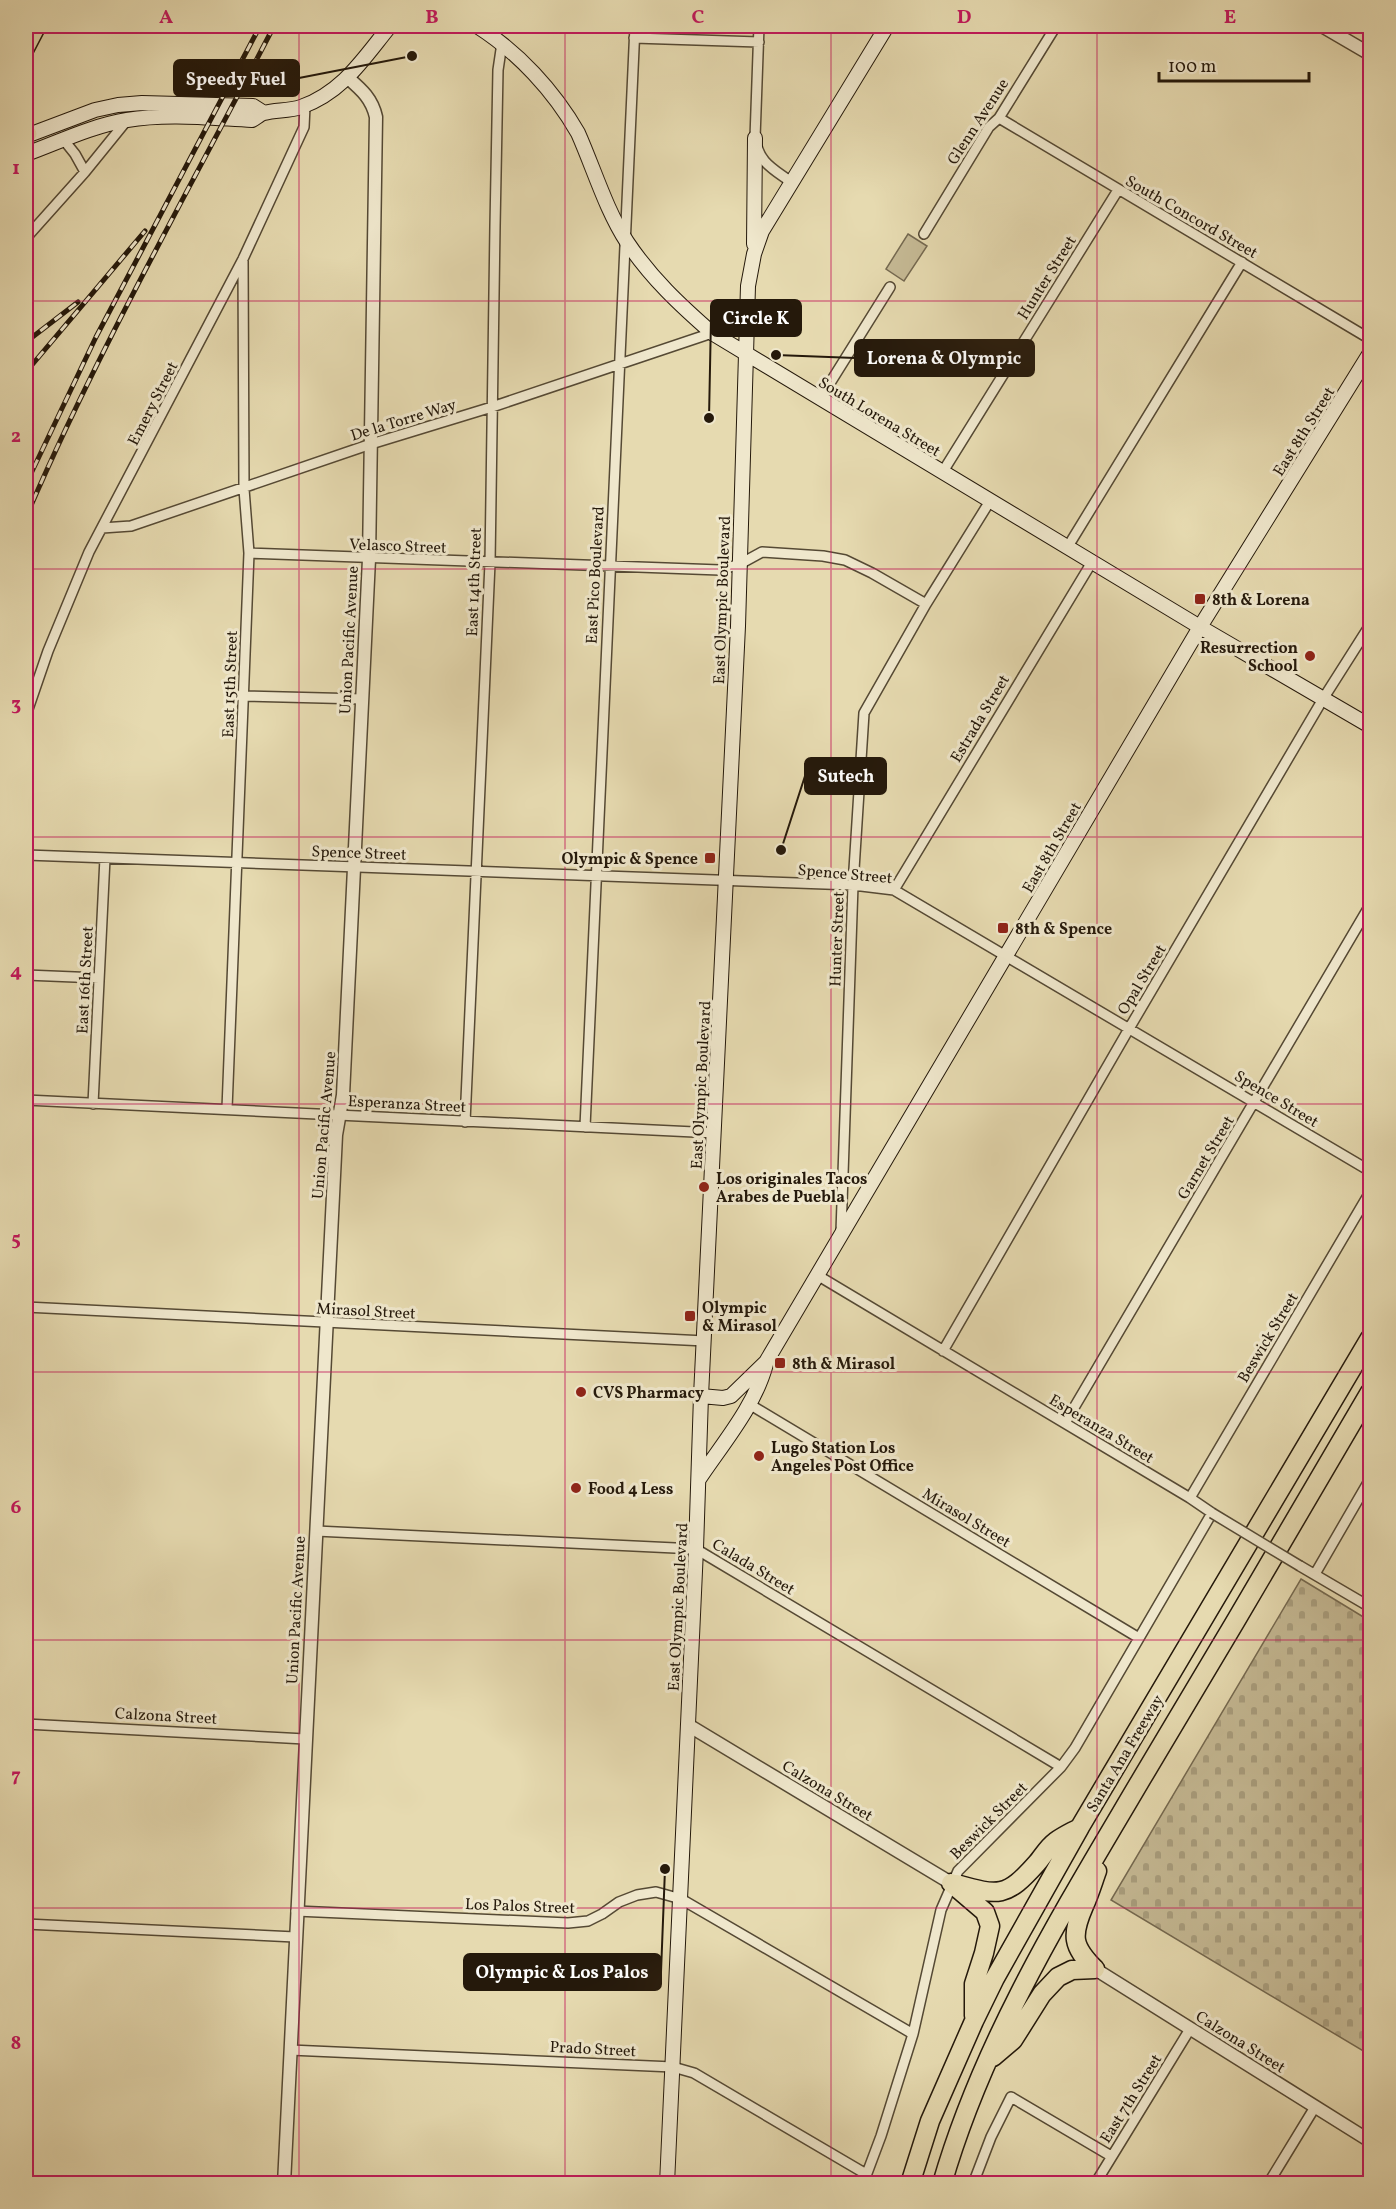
<svg xmlns="http://www.w3.org/2000/svg" width="1396" height="2209" viewBox="0 0 1396 2209" font-family="Vollkorn,serif">
	<defs>
		<pattern id="cemetery-stones" width="16" height="16" patternUnits="userSpaceOnUse" patternTransform="scale(1.5)"><rect width="16" height="16" fill="#c5b994"/><path d="M2 7V4a2 2 0 0 1 4 0v3zM10 15v-3a2 2 0 0 1 4 0v3z" fill="#a99e7e"/></pattern>
	</defs>
	<rect width="100%" height="100%" fill="#e6dab0"/>
	<filter id="stains"><feTurbulence type="fractalNoise" baseFrequency=".00333" numOctaves="4"/><feColorMatrix values="0 0 0 0 .2 0 0 0 0 .09 0 0 0 0 .02 0 0 0 .5 -.17"/></filter>
	<radialGradient id="worn" r=".72"><stop offset=".6" stop-color="#630" stop-opacity="0"/><stop offset="1" stop-color="#630" stop-opacity=".3"/></radialGradient>
	<path fill="url(#cemetery-stones)" stroke="#756950" stroke-width="1.5" d="M1301 1579 1370 1621V2055L1111 1900Z"/>
	<path fill="#c5b994" stroke="#756950" stroke-width="1.5" d="M908 234 927 246 904 281 886 269Z"/>
	<g fill="none" stroke-linecap="round" stroke-linejoin="round">
		<g stroke="#554934" stroke-width="12">
			<path id="minor" d="M759 26 755 138C759 163 772 168 791 182
				M634 38 759 42
				M999 118 1370 339
				M63 139 75 154 85 172
				M924 234 989 127 999 118 1056 26
				M26 238 85 172 128 119
				M820 399 890 287
				M942 473 1118 190
				M102 528 131 526 371 444 492 407 712 333
				M1067 548 1242 262
				M249 553 720 570 740 564 762 552 823 556 845 560 872 573 926 604
				M244 696 362 699
				M26 715 48 651 89 552 243 259 304 127 305 106
				M26 855 853 885 894 890 1370 1171
				M894 890 1092 562
				M26 975 99 978
				M26 1100 715 1133
				M93 1104 105 858
				M227 1109 249 553 244 489 243 259
				M465 1122 490 563 495 226 498 70 502 43
				M585 1127 635 26
				M841 1232 853 885 864 713 926 604 990 501
				M817 1275 1190 1498 1212 1513 1075 1748 1061 1767 958 1871 941 1910 913 2034 881 2136 863 2184
				M26 1307 705 1341
				M943 1351 1130 1027 1323 699 1370 625
				M749 1404 1139 1638
				M1065 1423 1370 905
				M1190 1498 1370 1192
				M316 1531 696 1549 1061 1767
				M1300 1566 1370 1607
				M1315 1574 1370 1479
				M26 1724 305 1739
				M296 1911 568 1923 588 1921 602 1914 619 1902 637 1895 656 1892 681 1899 913 2034
				M26 1924 295 1937
				M290 2050 673 2067 694 2073 866 2174
				M973 2184 991 2137 1011 2097 1111 2156
				M1095 2184 1190 2029
				M1268 2184 1315 2107"/>
		</g>
		<g stroke="#554934" stroke-width="15">
			<path id="tertiary" d="M1322 26 1370 54
				M688 1725 951 1883
				M1095 1969 1370 2141
				M284 2184 336 1135 343 1095 369 559 376 117C372 99 362 90 348 78"/>
		</g>
		<g stroke="#25190b" stroke-width="16">
			<path id="secondary" d="M477 26C518 52 554 91 578 133 594 169 606 210 627 242 651 278 680 305 712 333L1200 627 1370 726
				M26 136 95 110 118 105 142 103 253 106 264 113
				M26 154C59 142 91 126 127 120 167 113 211 118 252 120 256 118 260 114 264 113 276 110 289 111 301 107 343 92 363 59 390 26
				M754 244 755 138
				M701 1396 723 1398 731 1396 766 1362 1200 627 1370 353
				M699 1479C723 1443 755 1406 766 1364
				M667 2184 696 1549 701 1396 738 626 748 286 754 254 762 231 887 26"/>
		</g>
		<g stroke="#25190b" stroke-width="18">
			<path id="primary" d="M26 49 38 26
				M26 134H29"/>
		</g>
		<g stroke="#25190b" stroke-width="21">
			<path id="motorway" d="M951 1883 985 1912 990 1926 984 1953 974 1984V2016
				M956 1884C999 1896 1006 1898 1037 1863 1043 1856 1048 1847 1055 1842 1063 1836 1072 1832 1079 1828
				M1095 1969C1072 1946 1071 1936 1084 1906 1089 1895 1093 1882 1097 1871
				M993 2057 1013 2040 1042 1994 1058 1977 1072 1970 1095 1969
				M910 2184 930 2121 974 2021 995 1978 1080 1827 1370 1338
				M942 2184C984 2038 1066 1907 1142 1778 1219 1650 1295 1521 1370 1392"/>
		</g>
		<use href="#minor" stroke="#efe7cc" stroke-width="9"/>
		<use href="#tertiary" stroke="#efe7cc" stroke-width="12"/>
		<use href="#secondary" stroke="#efe7cc" stroke-width="14"/>
		<use href="#primary" stroke="#e6dab0" stroke-width="15"/>
		<use href="#motorway" stroke="#e6dab0" stroke-width="18"/>
		<g stroke="#25190b" stroke-width="5">
			<path id="rail" d="M26 342 78 302
				M26 372 145 231
				M26 484 96 337 260 26
				M26 517C98 349 190 189 274 26"/>
		</g>
		<use href="#rail" stroke="#efe7cc" stroke-width="3" stroke-dasharray="9" stroke-linecap="butt"/>
		<g stroke="#554934" stroke-width="12" stroke-linecap="butt">
			<path id="minor-bridge" d="M1212 1513 1300 1566"/>
		</g>
		<use href="#minor-bridge" stroke="#efe7cc" stroke-width="9"/>
	</g>
	<path fill="none" stroke="#c2185b" stroke-width="1.5" stroke-opacity="0.55" d="M299 26V2184M565 26V2184M831 26V2184M1097 26V2184M26 301H1370M26 569H1370M26 837H1370M26 1104H1370M26 1372H1370M26 1640H1370M26 1908H1370"/>
	<g fill="#8f2418" stroke="#efe7cc" stroke-width="2">
		<rect x="1194" y="593" width="12" height="12" rx="3"/>
		<circle cx="1310" cy="656" r="6"/>
		<rect x="704" y="852" width="12" height="12" rx="3"/>
		<rect x="997" y="922" width="12" height="12" rx="3"/>
		<circle cx="704" cy="1187" r="6"/>
		<rect x="684" y="1310" width="12" height="12" rx="3"/>
		<rect x="774" y="1357" width="12" height="12" rx="3"/>
		<circle cx="581" cy="1392" r="6"/>
		<circle cx="759" cy="1456" r="6"/>
		<circle cx="576" cy="1488" r="6"/>
	</g>
	<g text-anchor="middle" stroke-width="6" stroke-linejoin="round" paint-order="stroke">
		<g font-size="16" fill="#25190b" stroke="#efe7cc">
			<text transform="translate(977 121) rotate(-57)" y="6">Glenn Avenue</text>
			<text transform="translate(1192 216) rotate(30)" y="6">South Concord Street</text>
			<text transform="translate(1046 277) rotate(-58)" y="6">Hunter Street</text>
			<text transform="translate(152 403) rotate(-63)" y="6">Emery Street</text>
			<text transform="translate(880 416) rotate(31)" y="6">South Lorena Street</text>
			<text transform="translate(403 419) rotate(-17)" y="6">De la Torre Way</text>
			<text transform="translate(1303 431) rotate(-58)" y="6">East 8th Street</text>
			<text transform="translate(398 545) rotate(2)" y="6">Velasco Street</text>
			<text transform="translate(594 575) rotate(-87)" y="6">East Pico Boulevard</text>
			<text transform="translate(473 582) rotate(-88)" y="6">East 14th Street</text>
			<text transform="translate(721 600) rotate(-88)" y="6">East Olympic Boulevard</text>
			<text transform="translate(348 640) rotate(-87)" y="6">Union Pacific Avenue</text>
			<text transform="translate(229 684) rotate(-88)" y="6">East 15th Street</text>
			<text transform="translate(979 718) rotate(-59)" y="6">Estrada Street</text>
			<text transform="translate(1051 847) rotate(-60)" y="6">East 8th Street</text>
			<text transform="translate(359 852) rotate(2)" y="6">Spence Street</text>
			<text transform="translate(845 873) rotate(5)" y="6">Spence Street</text>
			<text transform="translate(836 939) rotate(-88)" y="6">Hunter Street</text>
			<text transform="translate(1141 979) rotate(-59)" y="6">Opal Street</text>
			<text transform="translate(84 980) rotate(-87)" y="6">East 16th Street</text>
			<text transform="translate(700 1085) rotate(-87)" y="6">East Olympic Boulevard</text>
			<text transform="translate(1277 1098) rotate(31)" y="6">Spence Street</text>
			<text transform="translate(407 1103) rotate(3)" y="6">Esperanza Street</text>
			<text transform="translate(323 1125) rotate(-85)" y="6">Union Pacific Avenue</text>
			<text transform="translate(1205 1157) rotate(-59)" y="6">Garnet Street</text>
			<text transform="translate(366 1310) rotate(3)" y="6">Mirasol Street</text>
			<text transform="translate(1267 1337) rotate(-59)" y="6">Beswick Street</text>
			<text transform="translate(1102 1428) rotate(31)" y="6">Esperanza Street</text>
			<text transform="translate(967 1517) rotate(31)" y="6">Mirasol Street</text>
			<text transform="translate(754 1566) rotate(31)" y="6">Calada Street</text>
			<text transform="translate(677 1607) rotate(-87)" y="6">East Olympic Boulevard</text>
			<text transform="translate(295 1610) rotate(-87)" y="6">Union Pacific Avenue</text>
			<text transform="translate(166 1715) rotate(3)" y="6">Calzona Street</text>
			<text transform="translate(1124 1753) rotate(-59)" y="6">Santa Ana Freeway</text>
			<text transform="translate(828 1790) rotate(31)" y="6">Calzona Street</text>
			<text transform="translate(988 1820) rotate(-45)" y="6">Beswick Street</text>
			<text transform="translate(520 1905) rotate(2)" y="6">Los Palos Street</text>
			<text transform="translate(1241 2041) rotate(32)" y="6">Calzona Street</text>
			<text transform="translate(593 2048) rotate(3)" y="6">Prado Street</text>
			<text transform="translate(1130 2098) rotate(-58)" y="6">East 7th Street</text>
		</g>
		<g font-size="16" font-weight="bold" fill="#25190b" stroke="#efe7cc" text-anchor="start">
			<text x="1212" y="605">8th &amp; Lorena</text>
			<text x="1298" y="653" text-anchor="end">Resurrection<tspan x="1298" dy="18">School</tspan></text>
			<text x="698" y="864" text-anchor="end">Olympic &amp; Spence</text>
			<text x="1015" y="934">8th &amp; Spence</text>
			<text x="716" y="1184">Los originales Tacos<tspan x="716" dy="18">Arabes de Puebla</tspan></text>
			<text x="702" y="1313">Olympic<tspan x="702" dy="18">&amp; Mirasol</tspan></text>
			<text x="792" y="1369">8th &amp; Mirasol</text>
			<text x="593" y="1398">CVS Pharmacy</text>
			<text x="771" y="1453">Lugo Station Los<tspan x="771" dy="18">Angeles Post Office</tspan></text>
			<text x="588" y="1494">Food 4 Less</text>
		</g>
	</g>
	<path fill="none" stroke="#25190b" stroke-width="2" d="M412 56L299 78M709 418L711 318M776 355L855 358M781 850L805 776M665 1869L661 1972"/>
	<g fill="#25190b" stroke="#efe7cc" stroke-width="2">
		<circle cx="412" cy="56" r="6"/>
		<circle cx="709" cy="418" r="6"/>
		<circle cx="776" cy="355" r="6"/>
		<circle cx="781" cy="850" r="6"/>
		<circle cx="665" cy="1869" r="6"/>
	</g>
	<g fill="#25190b" stroke="#25190b" stroke-width="2">
		<rect x="174" y="60" width="125" height="36" rx="6"/>
		<rect x="711" y="300" width="90" height="36" rx="6"/>
		<rect x="855" y="340" width="179" height="36" rx="6"/>
		<rect x="805" y="758" width="81" height="36" rx="6"/>
		<rect x="464" y="1954" width="197" height="36" rx="6"/>
	</g>
	<g font-size="18" text-anchor="middle" font-weight="bold" fill="#fff">
		<text x="236" y="85">Speedy Fuel</text>
		<text x="756" y="324">Circle K</text>
		<text x="944" y="364">Lorena &amp; Olympic</text>
		<text x="846" y="782">Sutech</text>
		<text x="562" y="1978">Olympic &amp; Los Palos</text>
	</g>
	<rect width="1396" height="2209" fill="none" stroke="#e6dab0" stroke-width="66"/>
	<path d="M1159 72v9h150v-9" fill="none" stroke="#25190b" stroke-width="3"/>
	<text x="1168" y="72" font-size="18" fill="#25190b" stroke="#efe7cc" stroke-width="4.5" paint-order="stroke">100 m</text>
	<rect x="33" y="33" width="1330" height="2143" fill="none" stroke="#c2185b" stroke-width="2"/>
	<g font-size="20" text-anchor="middle" font-weight="bold" fill="#c2185b">
		<text x="166" y="23">A</text>
		<text x="432" y="23">B</text>
		<text x="698" y="23">C</text>
		<text x="964" y="23">D</text>
		<text x="1230" y="23">E</text>
		<text x="16" y="174">1</text>
		<text x="16" y="442">2</text>
		<text x="16" y="710">3</text>
		<text x="16" y="977">4</text>
		<text x="16" y="1245">5</text>
		<text x="16" y="1513">6</text>
		<text x="16" y="1781">7</text>
		<text x="16" y="2049">8</text>
	</g>
	<rect width="100%" height="100%" filter="url(#stains)"/>
	<rect width="100%" height="100%" fill="url(#worn)"/>
</svg>
